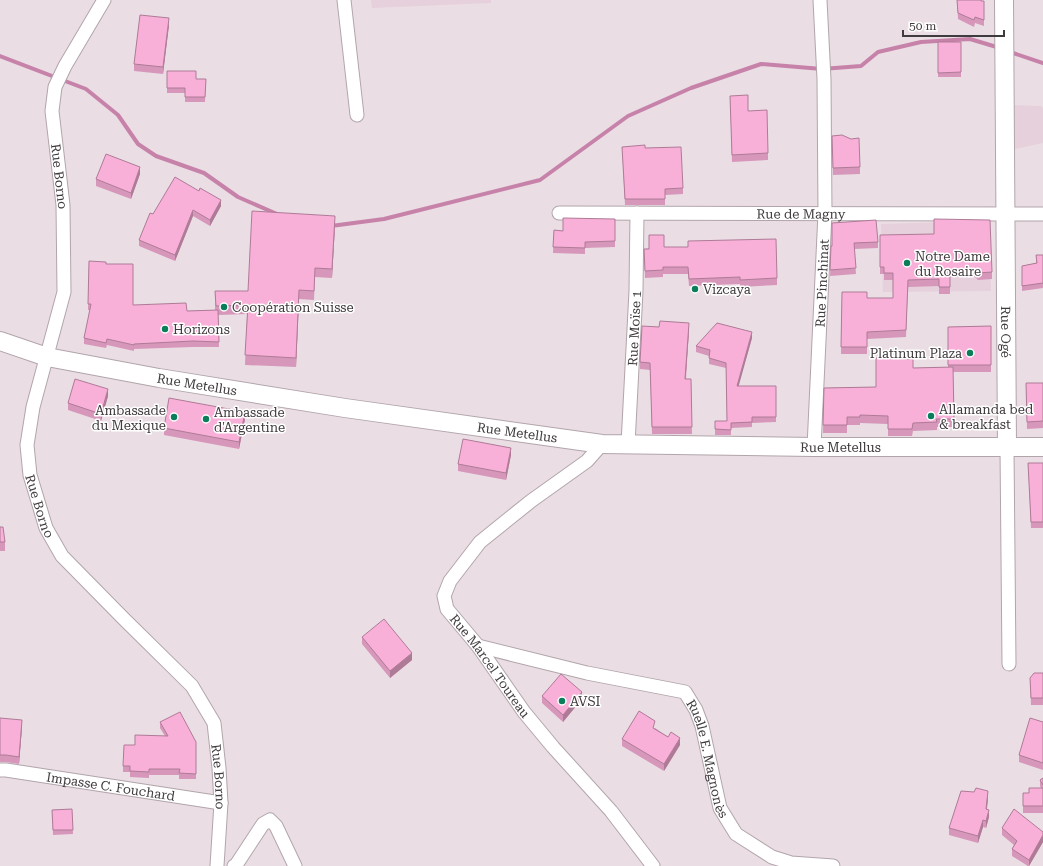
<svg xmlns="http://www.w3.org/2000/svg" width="1043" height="866" viewBox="0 0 1043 866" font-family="'Roboto Serif',serif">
	<rect width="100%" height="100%" fill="#ebdde4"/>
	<path fill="#e5d0db" d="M371 0H491V3L372 8Z
		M1005 105 1041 106 1043 108V143L1005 151Z
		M988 221 991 291 883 292 881 224Z"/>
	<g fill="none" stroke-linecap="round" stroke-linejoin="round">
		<path stroke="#c782a9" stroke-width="4" d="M1010 52 1043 63
			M0 56 86 89 118 115 138 144 156 156 204 173 238 197 277 214
			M331 226 384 219 540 180 628 116 691 88 761 64 822 69 861 66 878 52 921 42 970 39 1000 48"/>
		<g stroke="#b1a5ab" stroke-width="15">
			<g id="street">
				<path id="s1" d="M104 0 65 66 55 87 52 111 63 205 64 292 33 407 27 445 30 475 46 528 62 556 124 619 192 686 214 723 219 768 221 803 217 866"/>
				<path d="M344 0 357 115"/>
				<path id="s2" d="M559 213 1043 214"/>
				<path id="s3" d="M602 444 587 461 531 501 480 542 450 581 444 596 447 609 478 646 524 712 553 747 611 811 653 866"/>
				<path id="s4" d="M628 444 636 291 637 213"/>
				<path id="s5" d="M814 447 825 213 824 79 820 0"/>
				<path d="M1007 448 1009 664"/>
				<path id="s6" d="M478 646 587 673 685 692 696 710 702 726 720 808 736 834 772 857 791 863 833 866"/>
				<path id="s7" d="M0 770H6L221 803"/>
				<path d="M234 866 236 865 263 824 270 820 276 826 295 866"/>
			</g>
		</g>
		<g stroke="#b1a5ab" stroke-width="20">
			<g id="secondary">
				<path id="s8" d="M1004 0 1007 448"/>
				<path id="s9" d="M0 341 47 357 159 378 345 408 602 444 814 447H1043"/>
			</g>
		</g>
		<use href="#street" stroke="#fff" stroke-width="13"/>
		<use href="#secondary" stroke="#fff" stroke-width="18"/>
	</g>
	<path fill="#d697ba" d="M957 0H981L984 20V26L975 23 974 27 958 19Z
		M169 25 163 74 134 71V64Z
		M938 42H961V77H938Z
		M167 71 196 79H206L205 102H185V93H167Z
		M730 96 748 111 768 153V160L732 162Z
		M832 136 860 167V174L833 175Z
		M622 147 645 148 683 188V194L665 195V205H625Z
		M140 174 131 199 96 186V179Z
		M221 206 210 226 193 216 175 261 139 246V240L153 214Z
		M615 219V247L585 248V254L553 253 554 230 563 231Z
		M832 223 878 242V248L854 249 856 274 830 276 832 246Z
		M335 225 332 278 315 277 314 300 299 299 296 367 245 365 247 314 218 315 219 347H193L134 349V351L107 345 106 348 84 344V338L90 310H88L89 261 133 305 187 311 215 310V291H248Z
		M880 235 992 272V279L978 280 975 277H950V294H939V286L908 287 906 337 867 339V354H841L842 292 867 298H893V280H884V274H880Z
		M664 247 777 278V285L740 287V284L689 286 688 274H663V277L645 278 644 249Z
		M1036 255H1043V288L1022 291V266L1036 263Z
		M991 326V372H953L954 427H937V430L913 431 912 436H888V424L860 423V425H847V433H823L824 388 876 387 913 368 948 367V327Z
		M659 327 689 330 686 379H691L692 434H652L650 370 640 369V362Z
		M752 338 738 386H776V422L752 423V427L731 428V435H715V421H727L726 368 709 364V356L696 352V346Z
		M1026 383H1043V428L1027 429Z
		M108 396 101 421 68 410V403Z
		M245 419 239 449 164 435V428Z
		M511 455 506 480 458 471V464Z
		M1028 463H1043V528H1031Z
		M0 527 5 542V551H0Z
		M362 637 412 660 390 678 362 644Z
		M1043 673V705H1031L1030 678Z
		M542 696 582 699 563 722 542 703Z
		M0 718 22 727 19 764 6 762H0Z
		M160 722 196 742V779H179V775H149V778L130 777V772H123V766L135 745 165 736 160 728Z
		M1043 722V770L1019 762V755Z
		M655 728 680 745 664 771 622 746V739Z
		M1043 778V813H1023V793H1029L1041 788 1040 786V780Z
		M988 798 987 809 989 817 986 828 983 827 978 843 949 835V828Z
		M72 809 73 834 53 835 52 810Z
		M1002 828 1043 842 1029 866H1028L1012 856V849L1014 845 1002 835Z"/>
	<path fill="#ae7b97" d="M169 18V25L163 74V67Z
		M140 167V174L131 199V193Z
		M221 200V206L210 226V220Z
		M193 210V216L175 261V255Z
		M335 216V225L332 278V269Z
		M299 290V299L296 367V358Z
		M689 323V330L685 386V379Z
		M752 332V338L737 392V386Z
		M108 389V396L101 421V414Z
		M245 412V419L239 449V442Z
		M511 448V455L506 480V473Z
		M412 653V660L390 678V671Z
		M582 692V699L563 722V715Z
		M22 720V727L19 764V757Z
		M680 738V745L664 771V764Z
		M988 791V798L986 816V809Z
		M989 810V817L986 828V821Z
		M983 820V827L978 843V836Z
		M1043 835V842L1029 866V860Z"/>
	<path fill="#f9b0d8" stroke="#ae7b97" d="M957 0H981V1H984V20L975 17 974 20 958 13Z
		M140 15 169 18 163 67 134 64Z
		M938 42H961V72L938 73Z
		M167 71H196V79H206L205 97H185V88H167Z
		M748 95V111L767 110 768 153 732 155 730 96Z
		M842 135 851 139 859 138 860 167 833 168 832 136Z
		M645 145V148L681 147 683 188 665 189V199H625L622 147Z
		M106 154 140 167 131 193 96 179Z
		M175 177 199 191 200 188 221 200 210 220 193 210 175 255 139 240 150 213 153 214Z
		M252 211 335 216 332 269 315 268 314 291 299 290 296 358 245 355 248 305 216 306 215 291H248Z
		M563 218 615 219V241L585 242V248L553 247 554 230 563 231Z
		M934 219 990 220 992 272 978 273 975 270H950V287H939V279L908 280 906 330 867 332V347H841L842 292H867V298H893V273H884V267H880V235L934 234Z
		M876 220 878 242 854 243 856 268 830 270 831 246H832V223Z
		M649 235H664V247H688V241L776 239 777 278 740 280V277L689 279 688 267H663V270L645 271 644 249H649Z
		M1036 255H1043V283L1022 286V266L1037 263Z
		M89 261 106 262V264H133V305L186 303 187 311 218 310 219 342 193 341 134 344V345L107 339 106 343 84 338 91 304H88Z
		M660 321 689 323 685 379H691L692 427H652L650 363 640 362 642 326 659 327Z
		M717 323 752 332 737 386H776V417H752V422L731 423V430L715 429V421H727L726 363 709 358 710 350 696 346Z
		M991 326V365H948V327Z
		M876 358 913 359V368L953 367 954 419H936L937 422 913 423 912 429H888V416L860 415V417H847V425H823L824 388 876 387Z
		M75 379 108 389 101 414 68 403Z
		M1026 383H1043V421L1027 422Z
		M169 398 245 412 239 442 164 428Z
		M463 439 511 448 506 473 458 464Z
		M1028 463H1043V522H1031Z
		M0 527H3L5 542H0Z
		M384 619 412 653 390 671 362 637Z
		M1034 673H1043V698H1031L1030 678Z
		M561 674 582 692 563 715 542 696Z
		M639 711 655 721 653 728 668 737 671 732 680 738 664 764 622 739Z
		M180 712 196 742V774L179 773 180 769H149V772L130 771V766H123L124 745H135V735L168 736 160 722Z
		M0 718 22 720 19 757 6 755H0Z
		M1030 718 1043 722V763L1019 755Z
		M1043 778V785L1040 780Z
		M976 788 988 791 986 809 989 810 986 821 983 820 978 836 949 828 961 791 974 792Z
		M1029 788H1043V806H1023V793H1029Z
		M72 809 73 830H53L52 810Z
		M1014 809 1043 832V835L1029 860 1012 849 1017 841 1002 828Z"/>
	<g fill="#0a7e5b" stroke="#fff" stroke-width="1.5">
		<circle cx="907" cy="263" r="4"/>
		<circle cx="695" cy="289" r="4"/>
		<circle cx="224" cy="307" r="4"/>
		<circle cx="165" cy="329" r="4"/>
		<circle cx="970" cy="353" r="4"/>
		<circle cx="931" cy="416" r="4"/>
		<circle cx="174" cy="417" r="4"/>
		<circle cx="206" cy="419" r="4"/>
		<circle cx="562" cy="701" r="4"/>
	</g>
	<g text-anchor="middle" stroke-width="3" stroke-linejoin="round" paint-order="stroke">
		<g font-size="13" fill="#403b3e" stroke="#fff">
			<text dy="5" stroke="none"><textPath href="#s1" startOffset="190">Rue Borno</textPath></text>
			<text dy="5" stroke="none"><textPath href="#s2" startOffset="242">Rue de Magny</textPath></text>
			<text dy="5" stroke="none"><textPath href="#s5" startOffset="164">Rue Pinchinat</textPath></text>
			<text dy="5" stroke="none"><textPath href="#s4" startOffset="116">Rue Moïse 1</textPath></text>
			<text dy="5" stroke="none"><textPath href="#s8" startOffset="332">Rue Ogé</textPath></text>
			<text dy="5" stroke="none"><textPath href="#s9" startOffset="202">Rue Metellus</textPath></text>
			<text dy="5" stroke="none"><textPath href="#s9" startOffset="526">Rue Metellus</textPath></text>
			<text dy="5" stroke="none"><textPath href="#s9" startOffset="850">Rue Metellus</textPath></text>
			<text dy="5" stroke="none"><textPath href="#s1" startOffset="526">Rue Borno</textPath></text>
			<text dy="5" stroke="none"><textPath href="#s3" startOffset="307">Rue Marcel Toureau</textPath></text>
			<text dy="5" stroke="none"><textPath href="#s6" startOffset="283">Ruelle E. Magnonès</textPath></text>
			<text dy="5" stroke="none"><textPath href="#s1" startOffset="862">Rue Borno</textPath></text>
			<text dy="5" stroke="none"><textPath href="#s7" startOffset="112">Impasse C. Fouchard</textPath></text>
		</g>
		<g font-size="13" fill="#403b3e" stroke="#fff" text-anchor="start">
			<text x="915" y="261">Notre Dame<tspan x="915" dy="15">du Rosaire</tspan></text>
			<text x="703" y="294">Vizcaya</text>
			<text x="232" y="312">Coopération Suisse</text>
			<text x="173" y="334">Horizons</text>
			<text x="962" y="358" text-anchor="end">Platinum Plaza</text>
			<text x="939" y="414">Allamanda bed<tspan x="939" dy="15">&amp; breakfast</tspan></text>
			<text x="166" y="415" text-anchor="end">Ambassade<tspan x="166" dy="15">du Mexique</tspan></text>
			<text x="214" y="417">Ambassade<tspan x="214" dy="15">d'Argentine</tspan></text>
			<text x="570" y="706">AVSI</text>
		</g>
	</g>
	<path d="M903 30v6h101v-6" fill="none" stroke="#403b3e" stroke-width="2"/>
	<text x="909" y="30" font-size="12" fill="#403b3e" stroke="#ffffff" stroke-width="3" paint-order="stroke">50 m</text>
</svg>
